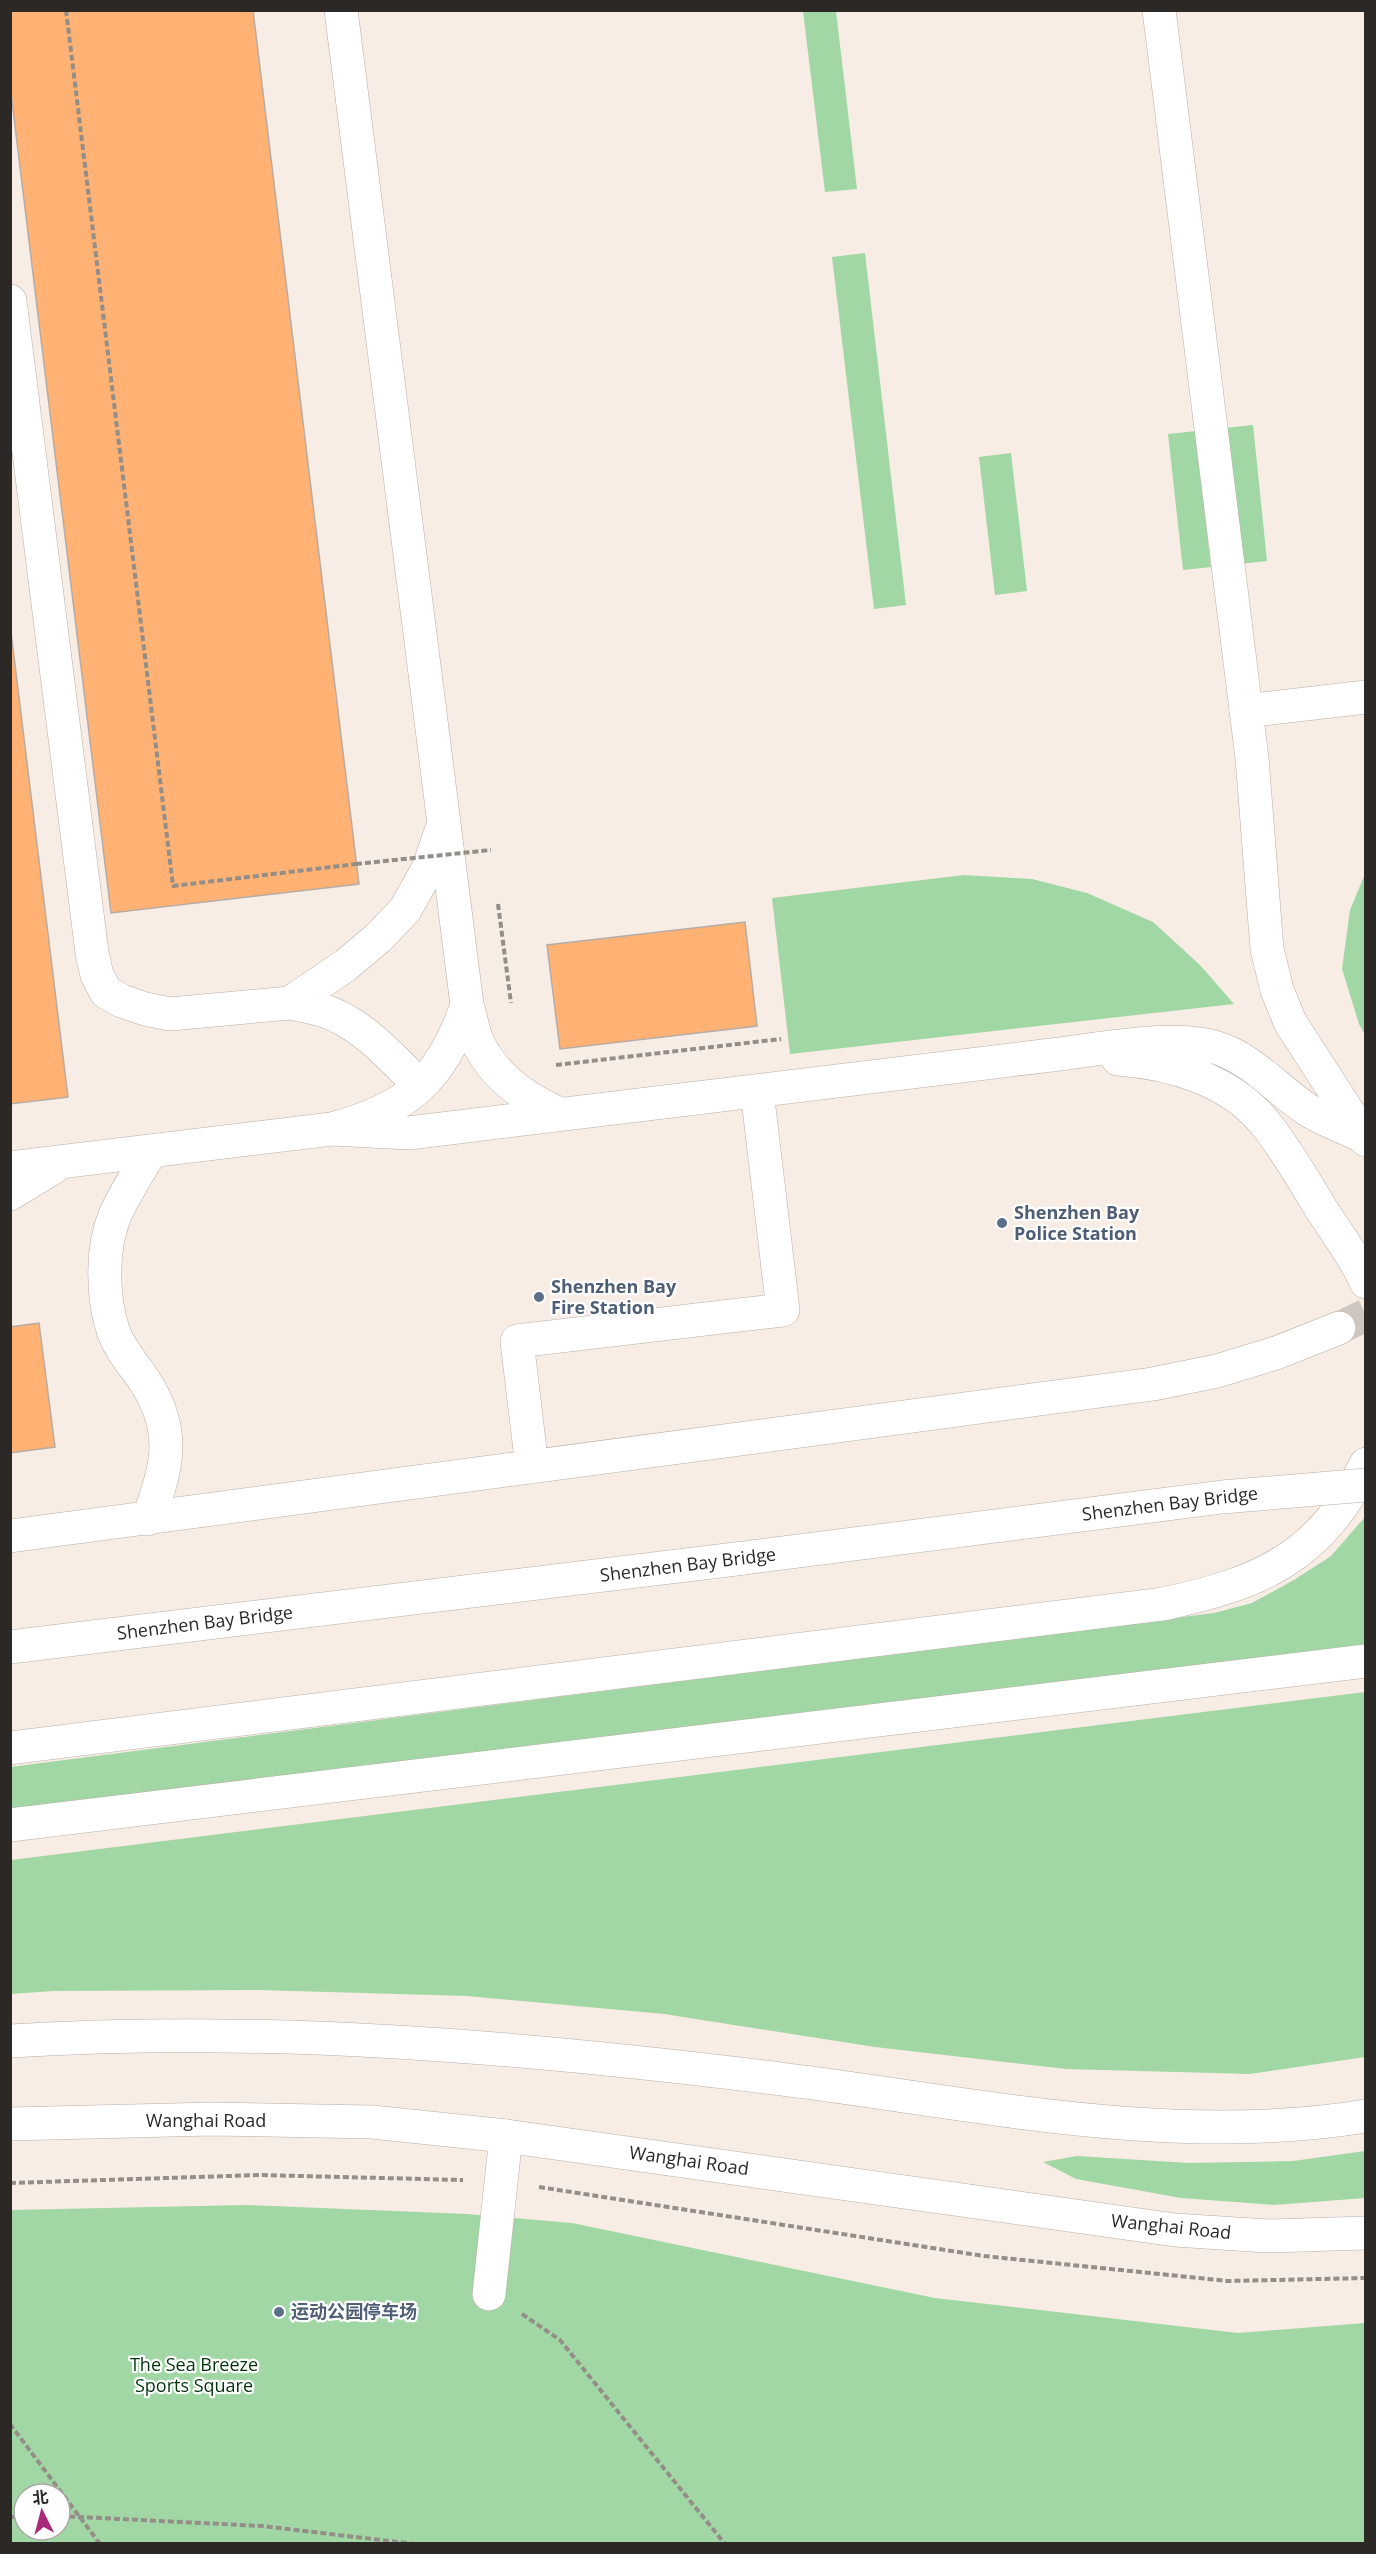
<svg xmlns="http://www.w3.org/2000/svg" width="1376" height="2554" viewBox="0 0 1376 2554" font-family="'Open Sans','Noto Sans SC',sans-serif">
	<rect width="100%" height="100%" fill="#f7ede5"/>
	<path fill="#a1d7a4" fill-rule="evenodd" d="M803 11H836L857 189 825 192Z
		M865 253 906 605 874 609 832 257Z
		M1253 425 1267 561 1240 564 1225 428Z
		M1196 431 1211 567 1183 570 1168 434Z
		M1011 453 1027 591 995 595 979 457Z
		M1365 874V873V1035L1359 1024 1342 969 1350 910Z
		M964 875 1032 879 1087 893 1153 922 1200 965 1234 1004 790 1054 772 898Z
		M1365 1517V1648L11 1812 10 1767 1214 1613 1252 1603 1294 1580 1331 1556Z
		M1365 1692V2057L1250 2074 1066 2069 875 2047 664 2014 467 1996 258 1990 53 1991 11 1994V1860Z
		M1365 2151V2198L1274 2205 1181 2198 1076 2179 1043 2162 1077 2156 1189 2163 1293 2161Z
		M247 2205 467 2214 572 2223 935 2298 1238 2333 1365 2323V2543H11L10 2210ZM24 2494H60V2530H24Z"/>
	<path fill="#ffb273" stroke="#b6aca5" stroke-width="1.5" d="M10 10H253L359 884 111 913 10 85Z
		M10 624 68 1097 10 1104Z
		M745 922 757 1026 560 1049 547 945Z
		M39 1323 55 1447 10 1453V1327Z"/>
	<g fill="none" stroke-linecap="round" stroke-linejoin="round">
		<path stroke="#cec6bf" stroke-width="33" stroke-dasharray="33 16" stroke-linecap="butt" d="M1339 1328 1366 1315"/>
		<g stroke="#b8aea6" stroke-width="34">
			<path id="minor" d="M341 10 467 1005C471 1017 473 1033 479 1045 496 1078 528 1100 560 1114
				M10 301 92 953 97 975 106 992 122 1001 145 1009 170 1014 290 1003 346 965 378 938 405 910 429 867 442 828
				M1246 711 1366 697
				M290 1003C300 1005 312 1007 322 1010 361 1022 392 1058 420 1086
				M1118 1059C1172 1063 1230 1080 1265 1123 1286 1149 1303 1179 1320 1207 1335 1231 1355 1256 1366 1282
				M332 1129 409 1133 1051 1055C1098 1050 1179 1032 1223 1050 1256 1063 1279 1091 1308 1110 1325 1121 1345 1127 1362 1136
				M10 1168 332 1129C409 1108 441 1080 467 1005
				M10 1194 53 1168
				M532 1467 517 1341 783 1310 757 1091
				M148 1519C168 1467 177 1430 144 1380 133 1364 121 1351 114 1333 102 1299 101 1249 115 1215 125 1193 139 1172 151 1151
				M10 1536 1153 1384 1217 1371 1276 1353 1339 1328
				M10 1748 1163 1604C1261 1583 1320 1558 1366 1464
				M10 1825 1366 1661
				M489 2294 506 2136"/>
		</g>
		<g stroke="#b8aea6" stroke-width="34">
			<path id="major" d="M10 2041C270 2025 524 2047 781 2079 975 2103 1170 2148 1366 2116
				M10 2124 212 2119 372 2122 506 2136 1175 2230 1267 2236 1366 2233"/>
		</g>
		<g stroke="#b8aea6" stroke-width="34">
			<path id="highway" d="M1159 10 1252 758 1267 949 1277 990 1290 1022 1366 1140
				M10 1647 744 1558"/>
		</g>
		<path stroke="#948e88" stroke-width="4" stroke-dasharray="6 3" stroke-linecap="butt" d="M66 10 173 886 356 864
			M498 904 511 1003
			M556 1065 781 1039
			M10 2183 260 2175 463 2180
			M539 2187 984 2256 1228 2281 1366 2278
			M522 2314 560 2340 725 2544
			M10 2424 100 2544
			M60 2516 262 2526 415 2544
			M10 2517H24"/>
		<use href="#minor" stroke="#fff" stroke-width="33"/>
		<use href="#major" stroke="#fff" stroke-width="33"/>
		<use href="#highway" stroke="#fff" stroke-width="33"/>
		<g stroke="#b8aea6" stroke-width="34" stroke-linecap="butt">
			<path id="highway-bridge" d="M744 1558 1222 1497 1366 1485"/>
		</g>
		<path stroke="#948e88" stroke-width="4" stroke-dasharray="6 3" stroke-linecap="butt" d="M356 864 491 850"/>
		<use href="#highway-bridge" stroke="#fff" stroke-width="33"/>
	</g>
	<g fill="#5c6f8a" stroke="#fff" stroke-width="2">
		<circle cx="1002" cy="1223" r="6"/>
		<circle cx="539" cy="1297" r="6"/>
		<circle cx="279" cy="2312" r="6"/>
	</g>
	<g text-anchor="middle" stroke-width="4.5" stroke-linejoin="round" paint-order="stroke">
		<g font-size="18" font-weight="bold" fill="#4e5e75" stroke="#fff" text-anchor="start">
			<text x="1014" y="1219">Shenzhen Bay<tspan x="1014" dy="21">Police Station</tspan></text>
			<text x="551" y="1293">Shenzhen Bay<tspan x="551" dy="21">Fire Station</tspan></text>
			<text x="291" y="2318">运动公园停车场</text>
		</g>
		<g font-size="18" fill="#2b2825" stroke="#fff">
			<text transform="translate(1170 1504) rotate(-7)" y="6">Shenzhen Bay Bridge</text>
			<text transform="translate(688 1565) rotate(-7)" y="6">Shenzhen Bay Bridge</text>
			<text transform="translate(205 1623) rotate(-7)" y="6">Shenzhen Bay Bridge</text>
			<text x="206" y="2127">Wanghai Road</text>
			<text transform="translate(689 2161) rotate(8)" y="6">Wanghai Road</text>
			<text transform="translate(1171 2227) rotate(6)" y="6">Wanghai Road</text>
		</g>
		<g font-size="18" fill="#00350a" stroke="#fff">
			<text x="194" y="2371">The Sea Breeze<tspan x="194" dy="21">Sports Square</tspan></text>
		</g>
	</g>
	<rect width="1376" height="2554" fill="none" stroke="#2b2825" stroke-width="24"/>
	<g transform="translate(42 2512) rotate(354)"><circle r="28" fill="#ffffff" stroke="#aaa9a8" stroke-width="1.5"/>
	<path d="M0-4.5L10 22L0 15L-10 22Z" fill="#a92a7a"/>
	<text y="-9" font-size="16" font-weight="bold" text-anchor="middle" fill="#2b2825">北</text>
	</g>
</svg>
